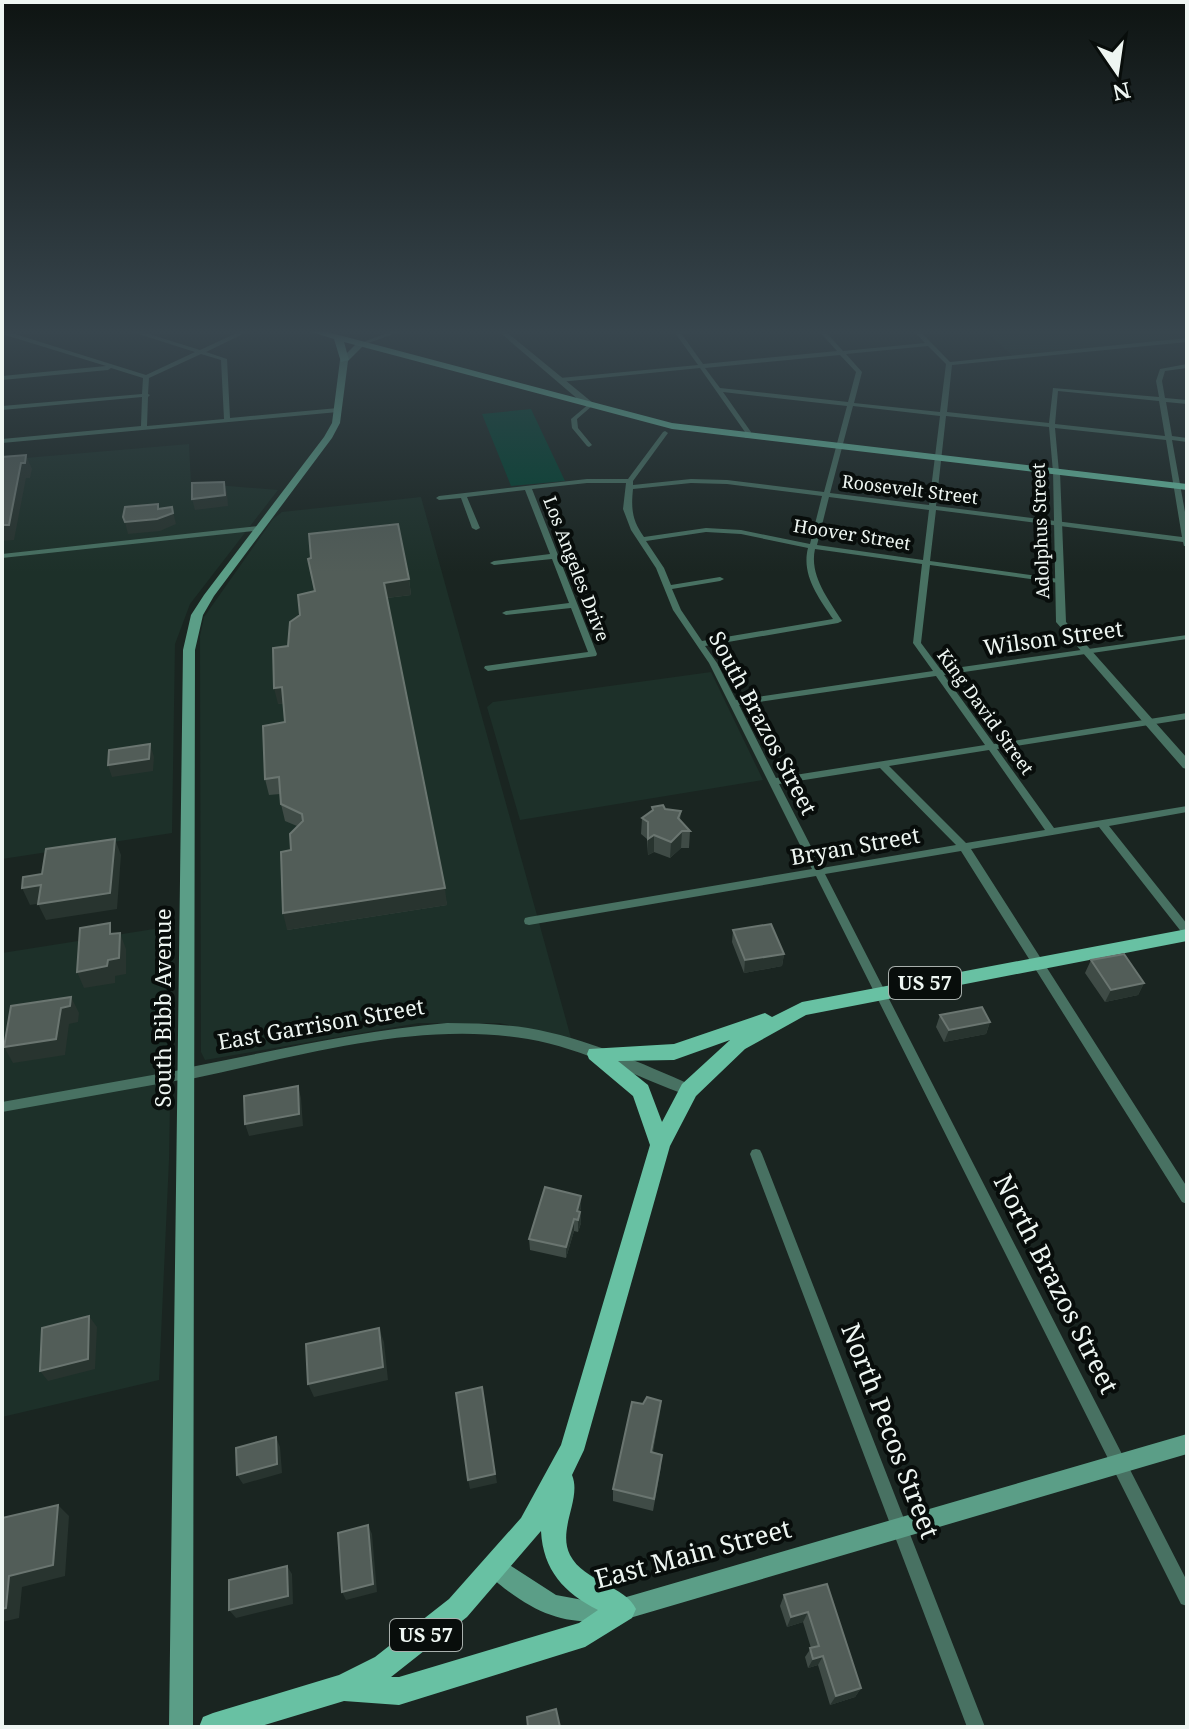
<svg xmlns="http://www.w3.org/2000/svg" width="1189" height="1729" viewBox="0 0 1189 1729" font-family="'Noto Serif',serif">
	<rect width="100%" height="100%" fill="#1a2521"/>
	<path fill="#1d3029" d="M984 330H1187V338L1014 357Z
		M189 444 191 483 278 490 190 604 175 644 172 833 2 859V460Z
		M421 497 571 1038 499 1023H419L205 1060 201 1052 200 636 204 617 273 519 282 512Z
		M711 672 763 780 520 820 487 707 493 702Z
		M173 926 169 1160 159 1380 2 1417V953Z"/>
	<path fill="#004130" d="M531 409 565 481 511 486 482 414Z"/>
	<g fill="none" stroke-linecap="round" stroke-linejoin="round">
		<path fill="#487162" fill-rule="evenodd" d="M2 330 146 375 195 352 126 330H136L200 350 243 330H251L206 352 227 359 230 418 338 408 341 410 338 412 2 443V439L141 426 142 397 2 410V406L142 394 143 378 111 368 108 370 2 380V376L106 366 2 334ZM201 354 221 360 224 419 147 426 148 397 150 395 148 394 149 378Z
			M395 330H404L363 345 358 344Z
			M673 330H701L681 333 703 364 837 351 818 330H824L843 351 925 343 913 330H919L950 362 1187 338V342L952 365 947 412 1049 423 1053 388 1159 397 1156 381 1160 369 1187 364V368L1165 371 1162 381 1165 398 1187 400V404L1166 402 1172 436 1187 438V442L1172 440 1187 523V546H1184L1183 542 936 510 930 561 1059 579 1063 581 1059 583 930 565 921 643 941 670 1187 635V639L944 675 994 744 1187 713V719L997 749 1054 828 1187 806V812L1109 826 1187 924V935L1183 934 1099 827 971 849 1187 1187V1204L1182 1202 961 851 825 874 1187 1581V1606L1181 1604 816 876 529 925 525 924 524 921 525 918 529 917 812 869 709 663 673 610 656 568 631 530 623 509 626 483H587L532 489 597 654 596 656 488 671 484 668 485 666 588 652 571 608 506 615 502 613 506 611 569 603 552 559 494 565 490 563 494 561 550 554 525 490 467 497 480 528 476 530 472 528 461 498 439 500 436 498 439 496 587 479H628L663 432 665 431 668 433 633 481V485L691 479 727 480 824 492 847 406 723 392 751 432 748 437 746 438 743 436 745 432 700 368 560 382 557 380 560 378 698 365ZM928 346 946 364 940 412 854 403 862 372 846 354ZM840 355 856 372 848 402 720 388 705 368ZM1058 391 1159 401 1165 436 1055 424ZM853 406 940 416 929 505 830 493ZM946 416 1049 427 1053 472 1056 474 1059 472 1055 428 1166 440 1182 537 936 506ZM691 483 727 484 822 496 810 544 741 530 706 528 644 537C632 520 631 509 633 489ZM829 497 929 510 923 560 817 545ZM706 532 741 534 808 548C801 575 819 598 833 619L702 641 681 610 672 589 720 581 724 579 720 577 671 585 664 568 646 541ZM815 549 922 564 913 643 933 671 736 700 717 663 705 646 838 623 842 621C829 600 809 576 815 549ZM936 676 985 745 776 778 739 705ZM989 750 1045 830 966 843 889 766ZM880 768 956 845 822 868 779 784Z
			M590 403 593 405 592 406 577 419 578 428 592 445 589 447 587 446 572 428 571 419Z
			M259 526H262V530L2 558V554Z
			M186 1069 190 1071 192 1074 190 1077 186 1079 2 1112V1102Z
			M756 1149 760 1150 762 1154 985 1727H967L750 1154 752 1150Z"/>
		<path fill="#487162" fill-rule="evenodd" d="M497 330H504L593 403V407H587Z
			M1053 470 1060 472 1066 622 1187 758V769L1183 768 1056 622Z
			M447 1023C475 1023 501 1024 528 1028 586 1038 641 1063 694 1086L696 1090 694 1094 689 1096C636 1077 585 1049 528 1039 415 1020 297 1057 186 1080L181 1078 179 1074 181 1070 186 1068C273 1051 359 1031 447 1023Z"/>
		<path fill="#5b9e87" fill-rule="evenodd" d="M358 342 365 344 348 361 340 423 332 438 214 596 203 615 195 650 193 1727H169L183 650 191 615 204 595 324 437 332 423 340 360Z
			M1187 1434V1454L623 1620C575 1625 547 1620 508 1591 499 1584 490 1578 486 1568L489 1560 497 1557 556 1595 583 1600 623 1598Z"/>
		<path fill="#68c1a3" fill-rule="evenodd" d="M305 330H320L672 423 1187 484V490L672 429 344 342 349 360 341 362 334 339Z
			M1187 929V941L806 1015 745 1049 696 1096 670 1146 584 1450 572 1475C582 1499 557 1529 570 1555 584 1582 626 1586 636 1609L632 1618 585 1647 399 1705 344 1701 258 1727H199L203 1717 213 1713 339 1675 375 1657 449 1599 521 1518 561 1445 650 1145 633 1096 589 1059 587 1054 589 1049 674 1044 765 1013 772 1017 802 1002ZM730 1040 682 1084 662 1122 648 1085 618 1061 674 1060ZM541 1531C543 1570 564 1593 598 1610L579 1623 399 1677H391L467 1617Z"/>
	</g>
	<path fill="#3f4b46" d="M409 579 411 595 387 598 447 905 287 930 291 850 297 826 285 821 281 804 280 794 269 795 265 779 285 722 284 703 278 704 288 646 300 615Z
		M652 807 681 811 680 820 690 831 689 848H681L670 858 654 852 648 855 647 839 641 834 642 818 652 811Z
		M733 930 784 954 782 966 744 973 732 942Z
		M1091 960 1144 983 1138 995 1105 1002 1085 973Z
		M940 1015 990 1022 986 1034 944 1042 936 1027Z
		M581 1207 580 1211 581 1223 578 1232 574 1231 566 1258 530 1250 529 1239Z
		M661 1401 653 1452 661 1467 653 1511 613 1501V1489L643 1404Z
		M827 1584 861 1688 855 1697 830 1705 818 1665 808 1668 805 1657 811 1648 803 1622 787 1627 780 1606 784 1595Z"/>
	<path fill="#28342f" d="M26 455 32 469 30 478H26L14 540 2 541V525L21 463Z
		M224 482 227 493 228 506 195 510 192 499Z
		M158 504 161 515 172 507 176 524 160 531 128 534 125 522 158 509Z
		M409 579 411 595 386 598 384 583Z
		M282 687 286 703 278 704 274 688Z
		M150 744 154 757 153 771 112 777 108 765Z
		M682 831 681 848 670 858 671 842Z
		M654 835V852L648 855V839Z
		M115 839 121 855 117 909 46 920 38 904Z
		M41 885 49 902 30 905 22 888Z
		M445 888 447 905 287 930 283 913Z
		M120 933 126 949V974L115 976V983L84 988 77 972 108 960Z
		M784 954 782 966 744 973 745 960Z
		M1144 983 1138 995 1105 1002 1111 990Z
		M71 997 79 1013 78 1022 69 1024 65 1055 13 1063 4 1047 61 1008Z
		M990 1022 986 1034 944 1042 949 1030Z
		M298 1086 301 1098 303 1126 249 1136 245 1124Z
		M581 1196V1207L577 1222V1211Z
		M580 1212 581 1223 578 1232V1220Z
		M574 1219V1231L566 1258V1247Z
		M89 1316 97 1327 95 1369 48 1381 40 1371Z
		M379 1328 384 1342 388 1380 314 1397 308 1384Z
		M483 1397 497 1483 470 1489 468 1480Z
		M661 1401 660 1414 650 1464 651 1452Z
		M276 1437 280 1447 282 1473 243 1484 237 1475Z
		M58 1505 69 1516 65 1576 22 1587 19 1618 2 1622V1609L9 1576Z
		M368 1525 372 1534 377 1592 346 1600 342 1592Z
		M287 1566 292 1574 293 1604 236 1618 229 1610Z
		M808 1612 803 1622 787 1627 791 1617Z
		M823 1656 818 1665 808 1668 813 1659Z
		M861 1688 855 1697 830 1705 836 1696Z"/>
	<path fill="#525d58" stroke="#6a7570" stroke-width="2" d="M26 455 25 463H21L9 525H2V457Z
		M224 482 225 495 192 499V483Z
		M158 504V509L172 507 173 513 157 519 125 522 123 517 125 507Z
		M398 524 409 579 384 583 445 888 283 913 281 852 291 850 290 834 303 821 302 814 281 804 279 777 265 779 263 726 285 722 282 687 274 688 273 648 288 646 290 622 300 615 298 595 315 591 308 559 311 558 309 534Z
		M150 744 149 759 108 765 109 750Z
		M663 805 665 809 681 811 678 818 690 831H682L671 842 654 835 648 839V822L642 818 653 810 652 807Z
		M115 839 110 893 38 904 41 885 22 888 23 877 42 874 46 849Z
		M110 923V934L120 933 119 958 108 960 107 966 77 972 80 928Z
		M771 924 784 954 745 960 733 930Z
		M1124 954 1144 983 1111 990 1091 960Z
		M71 997 70 1006 61 1008 56 1039 4 1047 11 1006Z
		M982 1007 990 1022 949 1030 940 1015Z
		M298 1086 299 1114 245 1124 244 1096Z
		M545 1187 581 1196 577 1211 580 1212 578 1220 574 1219 566 1247 529 1239Z
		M89 1316 88 1359 40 1371 42 1328Z
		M379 1328 383 1367 308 1384 306 1344Z
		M482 1387 495 1474 468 1480 456 1393Z
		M647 1397 661 1401 651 1452 662 1455 654 1499 613 1489 632 1402 643 1404Z
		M276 1437 277 1464 237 1475 236 1448Z
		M58 1505 53 1565 9 1576 6 1608 2 1609V1518Z
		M368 1525 373 1584 342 1592 338 1533Z
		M287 1566 288 1596 229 1610V1580Z
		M827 1584 861 1688 836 1696 823 1656 813 1659 810 1648 819 1646 808 1612 791 1617 784 1595Z
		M556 1709 560 1727H528L527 1717Z"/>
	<linearGradient id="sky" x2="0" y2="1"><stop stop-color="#0e1412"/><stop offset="0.58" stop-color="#38464e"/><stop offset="1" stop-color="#38464e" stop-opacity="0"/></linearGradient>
	<rect width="1189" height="572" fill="url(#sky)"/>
	<g text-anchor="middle" stroke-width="8" stroke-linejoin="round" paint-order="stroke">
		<g font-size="18" fill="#eef6f2" stroke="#080d0b">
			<text transform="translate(910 490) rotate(7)" y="6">Roosevelt Street</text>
			<text transform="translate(1041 531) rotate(-92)" y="6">Adolphus Street</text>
			<text transform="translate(852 535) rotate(9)" y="6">Hoover Street</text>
			<text transform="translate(576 569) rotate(69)" y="6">Los Angeles Drive</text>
			<text transform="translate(985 712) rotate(54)" y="6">King David Street</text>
		</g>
		<g fill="#080d0b" stroke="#a9b0ad" stroke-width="2">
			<rect x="889" y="967" width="72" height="32" rx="6"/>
			<rect x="390" y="1619" width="72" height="32" rx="6"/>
		</g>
		<g font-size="20" font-weight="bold" fill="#eef6f2">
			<text x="925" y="990">US 57</text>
			<text x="426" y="1642">US 57</text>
		</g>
		<g font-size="22" fill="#eef6f2" stroke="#080d0b">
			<text transform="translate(1053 638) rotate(-8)" y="8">Wilson Street</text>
			<text transform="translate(763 723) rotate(62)" y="8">South Brazos Street</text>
			<text transform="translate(855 846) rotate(-10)" y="8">Bryan Street</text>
			<text transform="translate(163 1008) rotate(-90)" y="8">South Bibb Avenue</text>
			<text transform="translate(321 1024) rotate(-10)" y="8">East Garrison Street</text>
		</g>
		<g font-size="26" fill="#eef6f2" stroke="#080d0b">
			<text transform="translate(1056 1284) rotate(63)" y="9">North Brazos Street</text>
			<text transform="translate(890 1431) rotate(69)" y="9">North Pecos Street</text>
			<text transform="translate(693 1554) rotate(-15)" y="9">East Main Street</text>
		</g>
	</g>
	<rect width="1189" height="1729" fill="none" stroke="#eef6f2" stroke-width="8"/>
	<g transform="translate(1117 72) rotate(167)" stroke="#080d0b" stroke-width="6" paint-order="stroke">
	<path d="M0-6L14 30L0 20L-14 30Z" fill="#eef6f2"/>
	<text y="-12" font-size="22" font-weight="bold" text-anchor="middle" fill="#eef6f2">N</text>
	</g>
</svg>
